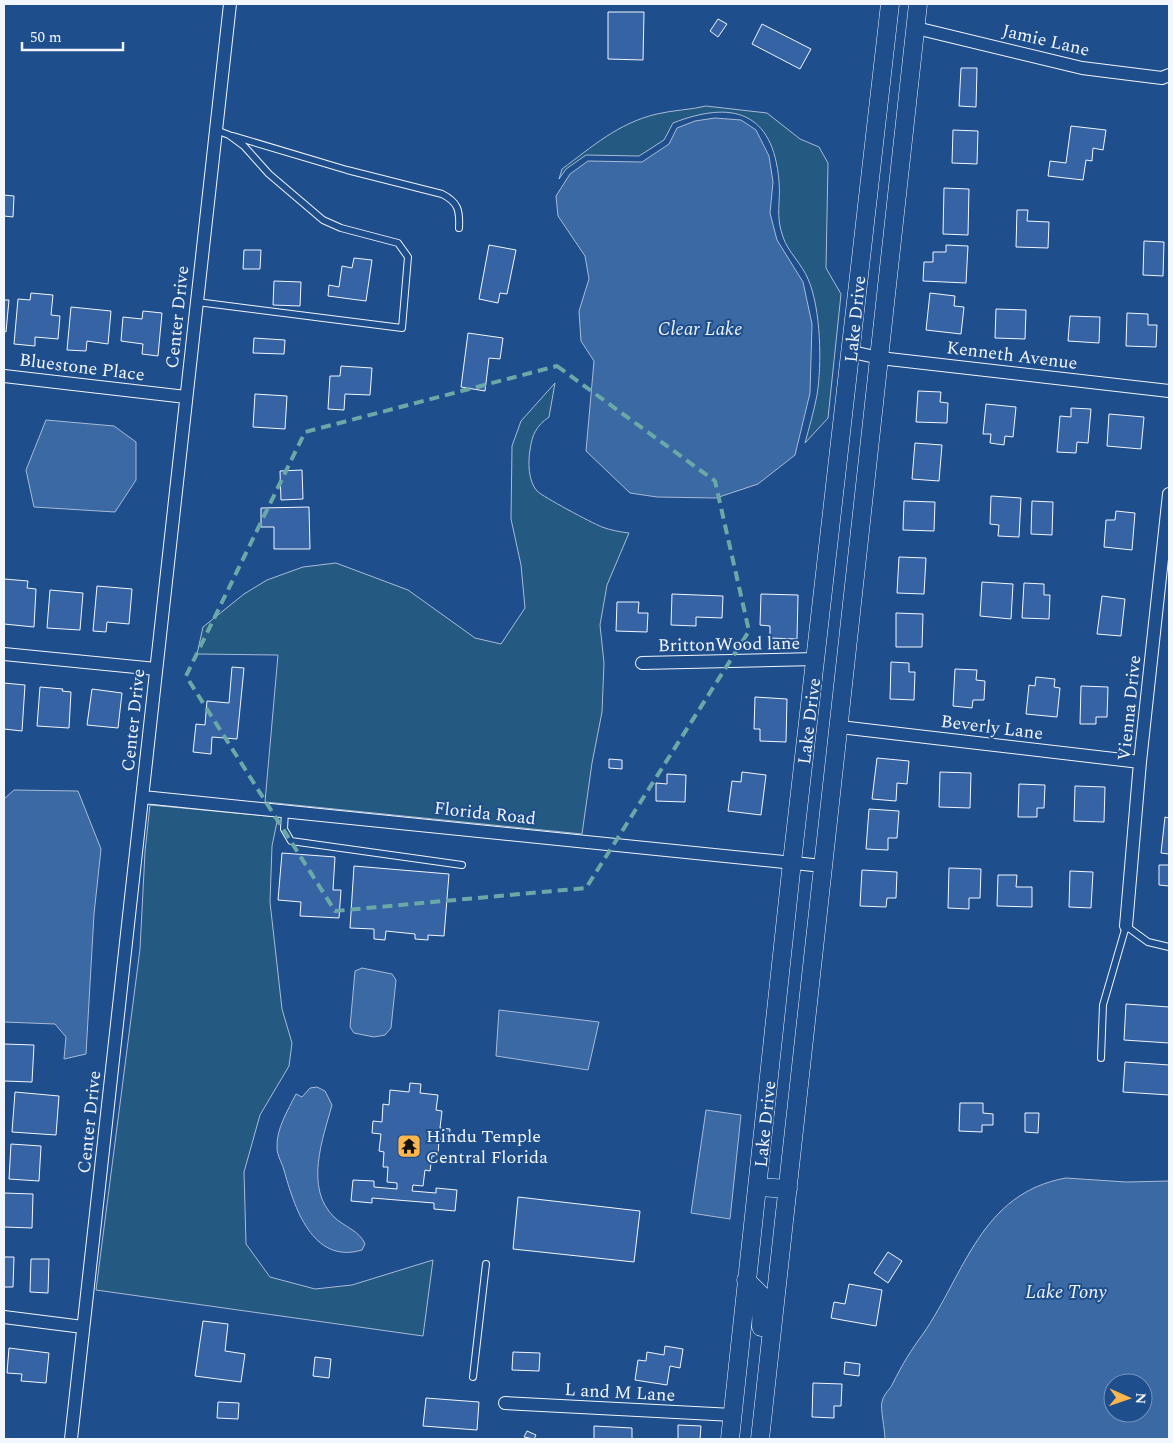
<svg xmlns="http://www.w3.org/2000/svg" width="1173" height="1443" viewBox="0 0 1173 1443" font-family="Spectral,serif">
	<rect width="100%" height="100%" fill="#1f4e8c"/>
	<path fill="#245a82" stroke="#a8bbd7" d="M706 106 767 113 800 139 819 147 828 163 826 268 841 294 828 418 805 443C809 428 814 411 817 395 822 365 821 308 808 279 802 264 788 252 783 237 775 215 781 202 779 181 773 111 732 100 673 123L664 140 639 156 586 155 566 169 559 179 562 169C592 147 618 123 657 114 673 110 690 110 706 106Z
		M555 383 549 417C536 426 532 435 530 450 528 462 528 481 537 491 543 497 592 523 602 527 610 530 620 532 629 533L607 585 600 625 604 663 602 712 592 763 582 834 265 802 278 655 197 654 203 627 244 594 267 580 303 567 336 563 408 590 475 638 501 644 525 608 521 565 511 519 512 446 521 421Z
		M150 805 278 817 272 846 270 902 282 1009 292 1043 289 1066 260 1115 244 1172 246 1244 270 1277 315 1289 352 1285 433 1260 423 1336 96 1290 140 949 145 852Z"/>
	<path fill="#3b69a3" stroke="#a8bbd7" fill-rule="evenodd" d="M715 118 741 120 756 130 769 156 773 182 770 213 777 240 803 282 812 324 810 393 795 455 758 484 716 498 657 497 630 493 586 451 594 361 581 341 579 311 589 279 585 256 558 216 556 196 570 174 588 161 642 162 669 144 677 128 695 121Z
		M46 420 114 426 136 442V480L115 512 34 507 26 470Z
		M14 790 78 791 101 849 94 914 86 1054 64 1059 66 1037 55 1024 4 1022V799Z
		M362 968 392 974 396 980 391 1028 385 1035 374 1037 354 1033 350 1027 355 971Z
		M499 1010 599 1022 588 1070 496 1056Z
		M317 1087 325 1091 332 1105C323 1138 304 1188 334 1217 343 1226 360 1231 365 1244L362 1250C312 1265 294 1206 284 1170 282 1163 277 1155 277 1148 276 1129 288 1110 296 1094L302 1097 310 1088Z
		M706 1110 741 1115 730 1219 691 1213Z
		M1066 1178 1126 1182 1169 1181V1439H885C885 1430 880 1407 882 1402 884 1393 890 1390 893 1383 902 1365 911 1350 923 1334 965 1273 981 1193 1066 1178ZM1113 1383H1143V1413H1113Z"/>
	<path fill="#3563a3" stroke="#f2f6ff" d="M608 12H644L643 60 608 59Z
		M718 19 727 24 718 37 710 31Z
		M762 24 811 49 800 69 752 44Z
		M961 68H977L976 107 959 106Z
		M1071 126 1106 130 1103 150 1093 148 1092 161 1086 160 1083 180 1048 176 1050 161 1066 163Z
		M953 130 978 131 977 164 952 163Z
		M944 188 969 189 968 235 943 234Z
		M4 195 14 196 13 217 4 216Z
		M1017 210H1028L1027 221 1049 222 1048 248 1016 247Z
		M1144 241 1164 242 1163 276 1143 275Z
		M489 245 516 250 507 294 500 293 498 303 479 299Z
		M946 245 968 246 966 283 923 281 924 262H933V252H946Z
		M244 250H261L260 269H243Z
		M354 258 372 260 366 301 328 296 329 285 339 287 342 266 352 268Z
		M274 281 301 282 300 306 273 305Z
		M31 293 53 295 51 315 60 316 58 339 35 337V346L14 344 18 299 30 300Z
		M930 293 955 296 954 306 964 307 961 334 926 330Z
		M4 300H9L6 332 4 331Z
		M71 307 111 311 108 344 87 341 86 351 67 350Z
		M996 309 1026 310 1025 339 995 338Z
		M143 311 162 313 158 356 142 354 143 344 121 341 123 317 142 319Z
		M1127 313 1148 314V325H1157L1156 347 1126 346Z
		M1070 316 1100 317 1099 343 1068 341Z
		M468 333 503 338 500 359 489 358 485 391 461 387Z
		M254 338 285 340 284 354 253 353Z
		M341 366 372 368 370 395 345 394 344 410 328 409 330 376H340Z
		M918 391 941 392 940 402 948 403 947 423 916 422Z
		M255 394 287 396 285 429 253 427Z
		M986 404 1016 407 1013 437 1005 436 1004 445 990 443 991 434H983Z
		M1071 408 1091 409 1088 443 1077 442 1076 453 1057 452 1060 416 1071 417Z
		M1109 414 1144 417 1141 449 1107 446Z
		M915 443 942 445 939 481 912 479Z
		M302 470 303 499 281 500 280 471Z
		M991 496 1021 498 1019 537 998 536 999 525 990 524Z
		M904 501 935 502 934 531 903 530Z
		M1032 501 1053 502 1052 535 1031 534Z
		M309 507 310 549H274V527H261V508Z
		M1116 511 1135 513 1132 550 1104 547 1106 520H1115Z
		M899 557 926 558 924 594 897 593Z
		M4 579 28 581 27 588 36 589 34 627 4 624Z
		M982 582 1013 584 1011 619 980 616Z
		M1024 583 1044 584V595H1050L1049 619 1022 618Z
		M97 586 132 589 129 624 107 622 106 632 93 631Z
		M50 590 83 593 80 630 47 628Z
		M672 594 723 596 722 618 696 617V626L671 625Z
		M761 594 798 595 797 639 770 638V626L760 625Z
		M1102 596 1125 599 1121 636 1097 634Z
		M617 602H639L638 613H648L647 632 616 631Z
		M896 613 923 614 922 647H896Z
		M891 662 909 663V672H915L914 700 890 699Z
		M232 667 244 668 237 739 212 737 211 754 193 752 196 724 205 725 207 701 229 703Z
		M955 669 977 670 976 680 985 681 984 700H973L972 708 953 706Z
		M1036 677 1055 679 1054 687 1060 688 1057 717 1026 714 1029 685 1035 686Z
		M4 683 25 685 22 731 4 729Z
		M1081 686 1108 687 1107 717H1096V724H1080Z
		M40 687 63 689 62 691 71 692 69 728 37 726Z
		M92 689 122 693 118 728 87 725Z
		M755 697 787 699 786 742 760 741V729H754Z
		M877 758 909 761 907 784 897 783 896 801 872 799Z
		M609 759 622 760V769L609 768Z
		M742 772 766 775 761 815 728 811 732 781 741 782Z
		M940 772 971 773 970 808 939 807Z
		M667 774 686 775 685 802 656 801V783L667 784Z
		M1019 784 1045 785 1044 808H1037V817H1018Z
		M1075 786 1105 787 1104 822 1074 821Z
		M869 809 899 811 897 838H888V850L866 849Z
		M1165 817 1169 818V854L1161 853Z
		M282 853 335 857 333 890H341L339 918 300 916 301 902 278 900Z
		M1159 865H1169V886L1159 885Z
		M354 866 449 874 444 936 428 935V940L415 939V934L386 931 385 940 374 939V929L350 928Z
		M949 868 981 869 980 898H969V909L948 908Z
		M862 870 897 872 896 898H887L886 907 860 906Z
		M1070 871 1093 872 1091 908 1069 907Z
		M998 875H1017L1016 887H1032V907L997 906Z
		M1126 1004 1169 1007V1043L1124 1040Z
		M4 1044 34 1045 32 1082 4 1081Z
		M1125 1062 1169 1065V1095L1123 1092Z
		M410 1083 421 1084 420 1093 438 1095 436 1110 442 1111 440 1128 450 1129 449 1140 439 1139 438 1156H432L430 1171 425 1170 423 1186 413 1185 412 1191 436 1193V1188L457 1190 455 1211 434 1209V1203L372 1198V1203L351 1201 353 1180 374 1181V1187L397 1189V1183L387 1182 388 1167H383L384 1152 379 1151 381 1134 372 1133 373 1121 382 1122 383 1104 389 1105 390 1090 409 1092Z
		M15 1092 59 1096 56 1135 12 1132Z
		M960 1103H983V1113L993 1114V1125H982V1132L959 1131Z
		M1025 1113H1039L1038 1133 1025 1132Z
		M11 1144 41 1146 39 1181 9 1179Z
		M4 1193 33 1194 32 1228 4 1227Z
		M518 1197 640 1211 634 1262 513 1249Z
		M888 1252 902 1261 888 1283 874 1273Z
		M4 1257H14L13 1287H4Z
		M31 1259H49L48 1293 30 1292Z
		M849 1284 882 1290 876 1326 831 1318 834 1302 845 1304Z
		M203 1321 228 1324 225 1351 245 1354 241 1382 195 1376Z
		M665 1346 683 1349 680 1368 670 1366 667 1385 635 1380 638 1360 646 1361 647 1352 664 1355Z
		M9 1348 49 1353 46 1383 21 1381 22 1374 7 1373Z
		M513 1352 540 1353 539 1371 512 1370Z
		M315 1357 331 1359 329 1378 313 1376Z
		M845 1362 860 1364 859 1376 844 1374Z
		M813 1383 842 1384 841 1406H834V1418L812 1417Z
		M426 1398 479 1402 477 1430 423 1426Z
		M218 1402 239 1403 238 1419 217 1418Z
		M678 1425 701 1426 700 1439H678Z
		M594 1426 632 1428V1439H594Z
		M527 1431 536 1435 534 1439 524 1437Z"/>
	<g fill="none" stroke-linecap="round" stroke-linejoin="round">
		<g stroke="#f2f6ff" stroke-width="8">
			<path id="lane" d="M233 136 347 170 442 194C458 202 460 210 459 228
				M197 302 402 328 408 257 398 243 341 228 323 220 269 174 244 146 229 135 216 130
				M285 811 284 829 291 841 462 865
				M1101 1058 1103 1005 1126 926 1148 942 1169 947
				M473 1377 486 1264"/>
		</g>
		<g stroke="#f2f6ff" stroke-width="14">
			<path id="street" d="M916 28 1082 68 1162 78 1169 75
				M852 352 880 358 1169 391
				M4 376 186 397
				M4 654 156 669
				M642 663 817 659
				M840 727 1140 762
				M143 797 823 866
				M1126 926 1140 762 1169 494
				M4 1317 83 1327
				M505 1403 733 1415
				M71 1439 230 4"/>
		</g>
		<g stroke="#f2f6ff" stroke-width="19">
			<path id="secondary" d="M758 1187 788 1189
				M746 1280 762 1296 761 1327
				M730 1439 792 862 890 4
				M760 1439 918 4"/>
		</g>
		<use href="#lane" stroke="#1f4e8c" stroke-width="6"/>
		<use href="#street" stroke="#1f4e8c" stroke-width="12"/>
		<use href="#secondary" stroke="#1f4e8c" stroke-width="18"/>
	</g>
	<path fill="none" stroke="#6aa9a8" stroke-width="4" stroke-dasharray="10 6" stroke-linejoin="round" d="M557 366 715 481 749 631 586 888 335 911 186 676 305 432Z"/>
	<defs>
		<g id="temple-square" transform="scale(1.25)"><rect x="-9" y="-9" width="18" height="18" rx="4" fill="#ffb74d" stroke="#1f4e8c"/><path d="M0-6L5-2H3V0L6.5 2.5H4V6H1.5V3h-3V6H-4V2.5H-6.5L-3 0V-2H-5Z" fill="#111"/></g>
	</defs>
	<g fill-rule="evenodd">
		<use href="#temple-square" x="409" y="1146"/>
	</g>
	<g text-anchor="middle" stroke-width="4" stroke-linejoin="round" paint-order="stroke">
		<g font-size="18" fill="#f2f6ff" stroke="#1f4e8c">
			<text transform="translate(1046 40) rotate(13)" y="6">Jamie Lane</text>
			<text transform="translate(177 317) rotate(-84)" y="6">Center Drive</text>
			<text transform="translate(855 319) rotate(-84)" y="6">Lake Drive</text>
			<text transform="translate(1012 355) rotate(7)" y="6">Kenneth Avenue</text>
			<text transform="translate(82 367) rotate(7)" y="6">Bluestone Place</text>
			<text transform="translate(729 644) rotate(-1)" y="6">BrittonWood lane</text>
			<text transform="translate(1129 708) rotate(-84)" y="6">Vienna Drive</text>
			<text transform="translate(133 720) rotate(-84)" y="6">Center Drive</text>
			<text transform="translate(809 721) rotate(-83)" y="6">Lake Drive</text>
			<text transform="translate(992 727) rotate(7)" y="6">Beverly Lane</text>
			<text transform="translate(485 813) rotate(6)" y="6">Florida Road</text>
			<text transform="translate(89 1122) rotate(-84)" y="6">Center Drive</text>
			<text transform="translate(765 1124) rotate(-84)" y="6">Lake Drive</text>
			<text transform="translate(620 1392) rotate(3)" y="6">L and M Lane</text>
		</g>
		<g font-size="18" fill="#f2f6ff" stroke="#1f4e8c" text-anchor="start">
			<text x="426" y="1142">Hindu Temple<tspan x="426" dy="21">Central Florida</tspan></text>
		</g>
		<g font-size="19" font-style="italic" fill="#f2f6ff" stroke="#1f4e8c">
			<text x="700" y="335">Clear Lake</text>
			<text x="1066" y="1298">Lake Tony</text>
		</g>
	</g>
	<rect width="1173" height="1443" fill="none" stroke="#f2f6ff" stroke-width="10"/>
	<g transform="translate(1128 1398) rotate(92)"><circle r="24" fill="#1f4e8c" stroke="#7391ba"/>
	<path d="M0-4L9 19L0 12L-9 19Z" fill="#ffb74d"/>
	<text y="-8" font-size="14" font-weight="bold" text-anchor="middle" fill="#f2f6ff">N</text>
	</g>
	<path d="M22 42v8h101v-8" fill="none" stroke="#f2f6ff" stroke-width="2.5"/>
	<text x="30" y="42" font-size="15" fill="#f2f6ff" stroke="#1f4e8c" stroke-width="4" paint-order="stroke">50 m</text>
</svg>
